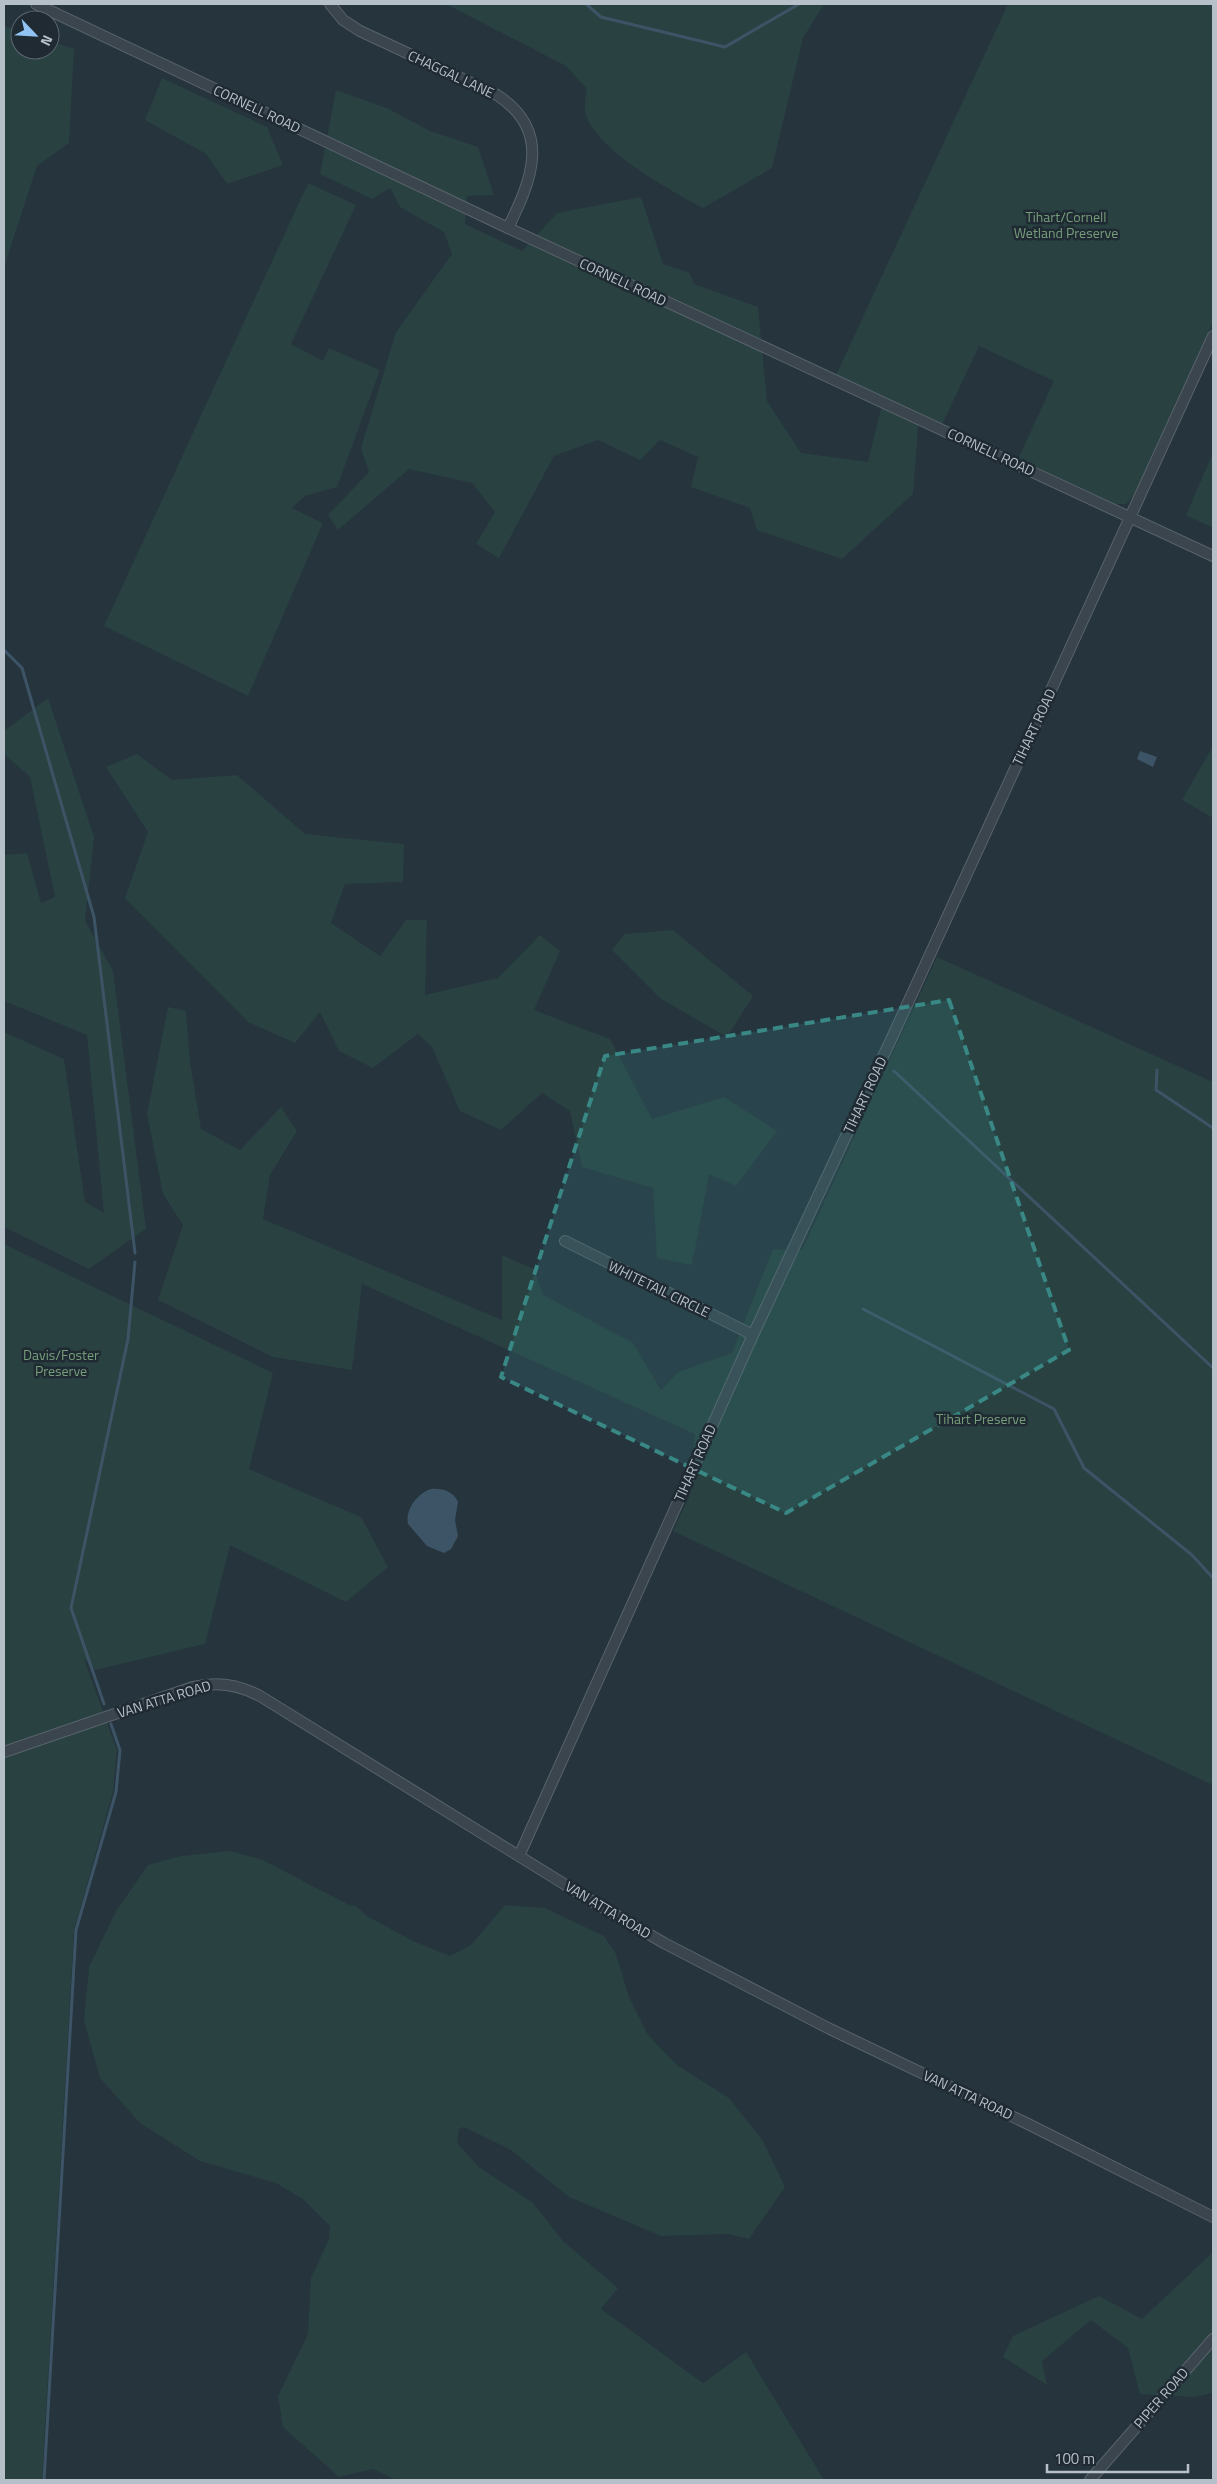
<svg xmlns="http://www.w3.org/2000/svg" width="1217" height="2484" viewBox="0 0 1217 2484" font-family="'Titillium Web',sans-serif">
	<rect width="100%" height="100%" fill="#26343e"/>
	<path fill="#294140" d="M446 4H824L803 38 772 168 703 208C673 192 586 145 585 108 584 102 586 95 587 89L566 66Z
		M1008 4H1213V322L1134 495 1126 504H1115L1018 459 1054 381 979 346 942 425 919 414 913 494 842 559 757 530 750 508 691 487 698 457 660 440 640 460 598 440 554 456 499 558 476 544 495 512 472 483 409 469 338 530 328 515 369 472 361 448 396 332 452 254 444 232 400 207 390 188 372 199 320 174 336 90 389 109 430 131 478 147 494 195 467 196 465 224 522 251 557 213 641 197 663 264 690 273 694 284 758 307 767 401 801 453 868 462 884 397 836 375Z
		M4 26 20 31V50H50V41L74 49 69 143 37 166 4 267Z
		M162 78 267 127 283 165 227 184 206 154 145 120Z
		M308 183 356 205 291 344 323 361 329 348 380 370 337 487 305 496 292 508 323 523 248 696 104 626Z
		M1213 453V528L1186 515Z
		M48 698 94 837 85 920 113 971 146 1229 89 1269 4 1227V1032L64 1059 85 1202 104 1213 87 1035 4 1001V855L27 853 41 903 55 897 30 777 4 754V731Z
		M1213 746V818L1182 800Z
		M137 754 172 780 237 775 305 834 404 844 403 882 345 884 331 923 380 956 406 920H427L425 995 498 978 540 935 560 951 534 1010 610 1039 652 1119 724 1097 777 1131 736 1186 709 1174 692 1265 657 1258 653 1188 582 1167 570 1111 542 1093 501 1130 460 1111 432 1047 418 1034 373 1068 339 1051 320 1012 295 1043 248 1022 125 898 148 832 106 767Z
		M673 930 753 996 727 1037 661 999 612 950 624 934Z
		M937 957 1213 1082V1785L673 1531 689 1497 695 1434 362 1284 352 1370 273 1357 158 1300 183 1225 163 1194 147 1114 168 1007 186 1011 190 1062 201 1129 240 1150 281 1107 297 1131 270 1175 263 1219 502 1320V1255L534 1269 543 1295 633 1343 661 1390 678 1372 732 1353 773 1249 802 1250Z
		M4 1244 273 1373 249 1469 361 1517 388 1567 346 1602 230 1545 205 1644 95 1670 84 1659 117 1750 113 1792 74 1930 42 2480H4Z
		M230 1851 263 1860 351 1906H356L367 1916 413 1941 450 1956 471 1945 505 1905 545 1908 604 1936 616 1954 629 1997 648 2035 677 2065 729 2098 763 2141 785 2187 749 2239 728 2234 661 2236 569 2197 511 2150 464 2127 459 2129 457 2143 479 2167 533 2203 563 2241 618 2288 601 2309 703 2383 746 2352 824 2480H396L373 2469 339 2477 283 2427 278 2396 308 2334 311 2278 329 2239 330 2226 303 2199 276 2183 200 2161 140 2123 100 2078 84 2020 89 1967 116 1911 148 1865 181 1856Z
		M1213 2252V2393L1193 2397 1140 2394 1128 2348 1091 2320 1042 2361 1047 2385 1003 2357 1013 2336 1099 2296 1142 2319Z"/>
	<path fill="#3d5466" d="M1140 751 1157 757 1153 767 1137 759Z
		M431 1489C442 1488 453 1491 458 1502L455 1520 458 1536 451 1549 444 1553 427 1546 408 1524C405 1509 418 1493 431 1489Z"/>
	<g fill="none" stroke-linecap="round" stroke-linejoin="round">
		<path stroke="#3d5466" stroke-width="3" d="M586 4 601 17 725 47 799 4
			M4 650 22 668 94 917 135 1253
			M1157 1070 1156 1090 1213 1128
			M894 1071 1213 1368
			M863 1309 1054 1409 1084 1468 1192 1555 1213 1578
			M104 1704 71 1608 128 1339 135 1262
			M44 2480 76 1930 116 1792 120 1750 111 1724"/>
		<g stroke="#58636c" stroke-width="12">
			<path id="minor" d="M36 4 508 228 1213 556
				M330 4 343 20 360 31 497 95C553 131 531 181 508 228
				M565 1241 753 1335
				M4 1752 193 1687C217 1681 238 1684 260 1696L590 1900 664 1943 830 2029 1028 2124 1213 2217
				M519 1856 753 1335 895 1031 1213 336
				M1090 2480 1213 2339"/>
		</g>
		<use href="#minor" stroke="#3a454e" stroke-width="10"/>
	</g>
	<path fill="#398885" fill-opacity="0.2" stroke="#398885" stroke-width="4" stroke-dasharray="10 6" stroke-linejoin="round" d="M949 1000 1069 1350 786 1513 501 1377 605 1056Z"/>
	<g text-anchor="middle" stroke-width="5" stroke-linejoin="round" paint-order="stroke">
		<g font-size="14" fill="#b6c0c9" stroke="#1f2a33">
			<text transform="translate(451 74) rotate(25)" y="5">CHAGGAL LANE</text>
			<text transform="translate(257 109) rotate(25)" y="5">CORNELL ROAD</text>
			<text transform="translate(623 282) rotate(25)" y="5">CORNELL ROAD</text>
			<text transform="translate(991 452) rotate(25)" y="5">CORNELL ROAD</text>
			<text transform="translate(1034 727) rotate(-65)" y="5">TIHART ROAD</text>
			<text transform="translate(865 1095) rotate(-65)" y="5">TIHART ROAD</text>
			<text transform="translate(659 1289) rotate(26)" y="5">WHITETAIL CIRCLE</text>
			<text transform="translate(695 1463) rotate(-66)" y="5">TIHART ROAD</text>
			<text transform="translate(164 1699) rotate(-17)" y="5">VAN ATTA ROAD</text>
			<text transform="translate(608 1910) rotate(31)" y="5">VAN ATTA ROAD</text>
			<text transform="translate(968 2095) rotate(25)" y="5">VAN ATTA ROAD</text>
			<text transform="translate(1161 2398) rotate(-49)" y="5">PIPER ROAD</text>
		</g>
		<g font-size="14" fill="#769d7a" stroke="#1f2a33">
			<text x="1066" y="222">Tihart/Cornell<tspan x="1066" dy="16">Wetland Preserve</tspan></text>
			<text x="61" y="1360">Davis/Foster<tspan x="61" dy="16">Preserve</tspan></text>
			<text x="981" y="1424">Tihart Preserve</text>
		</g>
	</g>
	<rect width="1217" height="2484" fill="none" stroke="#b6c0c9" stroke-width="10"/>
	<g transform="translate(35 35) rotate(115)"><circle r="24" fill="#1f2a33" stroke="#5b666f"/>
	<path d="M0-4L9 19L0 12L-9 19Z" fill="#92c4f3"/>
	<text y="-8" font-size="14" font-weight="bold" text-anchor="middle" fill="#b6c0c9">N</text>
	</g>
	<path d="M1047 2464v8h141v-8" fill="none" stroke="#b6c0c9" stroke-width="2.5"/>
	<text x="1054" y="2464" font-size="15" fill="#b6c0c9" stroke="#1f2a33" stroke-width="4" paint-order="stroke">100 m</text>
</svg>
